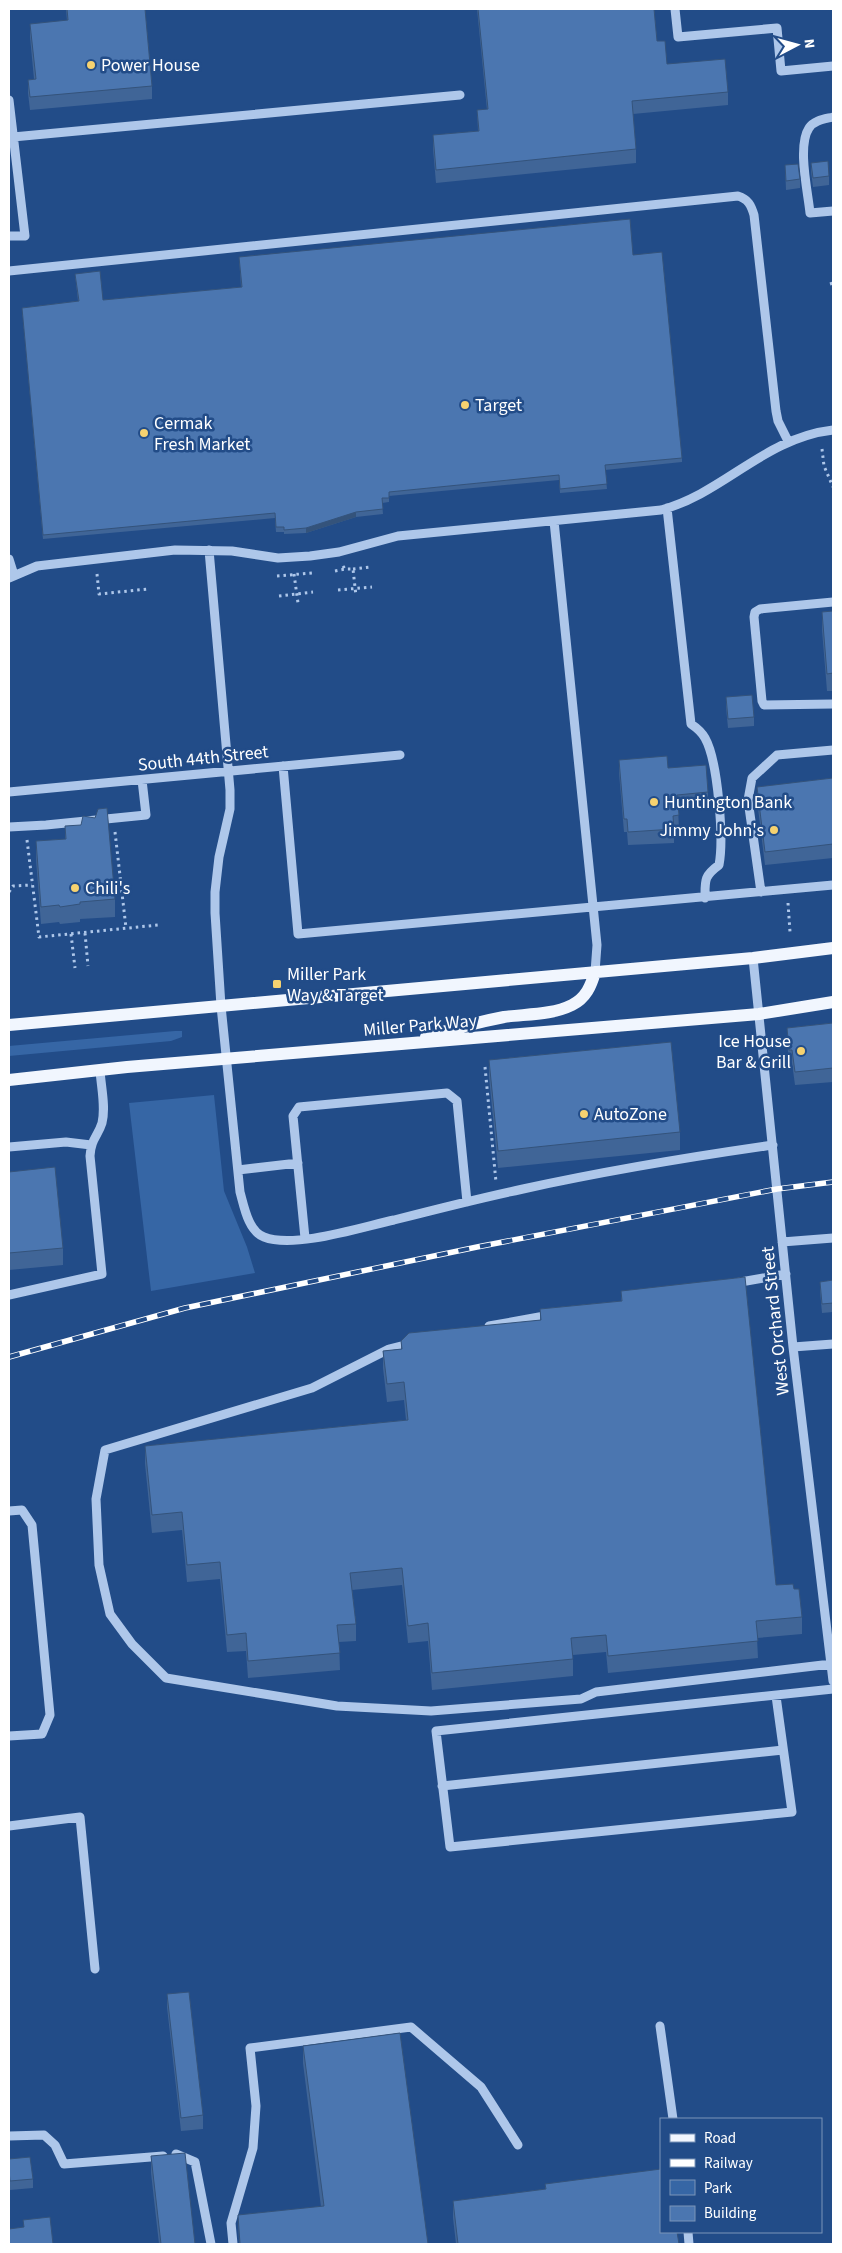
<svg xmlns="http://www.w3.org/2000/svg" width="842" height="2253" viewBox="0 0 842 2253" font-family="'Source Sans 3',sans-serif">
	<rect width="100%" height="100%" fill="#224c88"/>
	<path fill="#3666a5" d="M175 1031H182V1037L171 1041 9 1056V1046Z
		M214 1095 224 1191 247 1247 255 1273 151 1291 129 1103Z"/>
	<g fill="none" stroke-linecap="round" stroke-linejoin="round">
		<path stroke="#aec7ea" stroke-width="3" stroke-dasharray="2.5 4" stroke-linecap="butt" d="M830 284 833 283
			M822 449 824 466 833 487
			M343 566 345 569H353L356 596
			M353 569 370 567
			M335 571 345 569
			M97 574 99 594 148 589
			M294 574 298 603
			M277 576 312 573
			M338 590 372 587
			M279 596 313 592
			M115 832 126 928
			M27 840 39 937 158 925
			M9 892 13 886 32 885
			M788 903 790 932
			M85 933 88 966
			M71 934 75 968
			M485 1067 496 1182"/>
		<path stroke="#aec7ea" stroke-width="9" d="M675 9 678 37 777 28 781 71 833 66
			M9 100 25 236H9
			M833 117C825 119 814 120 809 128 797 146 808 192 810 213L833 211
			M13 137 460 95
			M9 271 738 196C748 199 751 205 754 215L776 411 778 421 788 441
			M667 508 691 724C697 728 701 731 705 738 718 761 724 839 719 865 704 876 705 880 705 898
			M554 521 597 945 595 972
			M209 550 230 790V809L219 857 215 892V913L221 1006 240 1192C244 1206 248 1231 264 1237 294 1249 362 1227 394 1220 437 1209 480 1198 523 1189 605 1171 689 1157 773 1145
			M9 559 14 575
			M9 578 37 566 175 550 232 551 278 558 310 556 339 552 398 536 661 510C724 493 764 438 833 430
			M833 602 760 609 755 612 754 617 762 701 764 705 833 704
			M283 766 298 934 833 885
			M9 792 400 755
			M9 827 46 825 146 815 142 780
			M761 892 748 800 752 778 777 755 833 750
			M753 958 793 1347 833 1681
			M9 1147 66 1142 91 1145
			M238 1170 298 1163
			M305 1238 293 1116 299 1107 447 1093 457 1101 467 1202
			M782 1242 833 1238
			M735 1283 786 1274
			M9 1295 102 1274 90 1156C91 1139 98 1136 102 1123 106 1107 101 1087 100 1070
			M489 1326 550 1315
			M413 1343 389 1349 312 1388 105 1450 96 1499 99 1565 110 1614 132 1644 166 1678 337 1706 431 1711 581 1699 596 1692 831 1664
			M793 1347 833 1344
			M9 1511 22 1510 32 1525 50 1715 42 1734 9 1736
			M776 1696 792 1812 450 1847 436 1731 833 1689
			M442 1786 783 1750
			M9 1826 80 1817 95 1969
			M660 2026 673 2119
			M9 2136 44 2135 55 2145 64 2164 163 2156
			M176 2154 195 2162 211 2244
			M688 2232 689 2244
			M233 2244 231 2223 253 2148 256 2106 250 2048 411 2027 481 2087 518 2145"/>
		<path stroke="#f1f6fe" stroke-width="12" d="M9 1025 753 958 833 948
			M426 1037C452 1029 478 1022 504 1017 526 1014 552 1015 572 1005 586 998 591 986 595 972
			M9 1080 127 1067 759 1014 833 1002"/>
		<g stroke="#fff" stroke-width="5.5">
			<path id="rail" d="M9 1357 185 1308 477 1247 777 1189 833 1182"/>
		</g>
		<use href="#rail" stroke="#224c88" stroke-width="4" stroke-dasharray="11" stroke-linecap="butt"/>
	</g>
	<path fill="#406597" d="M66 9H145L152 86V99L30 110 28 93V80L34 79 30 37V24L67 21Z
		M477 9H654L657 41 667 64 728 92V105L633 114 636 149V163L436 183 433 149V135L478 131 477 110H487Z
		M811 163 829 176V185L813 187 811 172Z
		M785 165 800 179V188L786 190Z
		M633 255 682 458V462L605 470 607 489 560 493 559 480 389 496V502L382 503 383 514 356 517 306 533 284 534V532H276L275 518 43 539 22 308 78 301 75 274 103 300 241 287 239 257Z
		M833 611V691H827L822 630V612Z
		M726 697 754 717V726L728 728 726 707Z
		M619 760 668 768 708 792V805L678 808 679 829H674V843L628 845 627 832H624L619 773Z
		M833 778V858L765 865 757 800V787Z
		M65 826 115 899V917L80 919V922L60 924 59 922 41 924 36 859V841L65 839Z
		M833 1023V1082L795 1085 792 1063H789L787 1041V1028Z
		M489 1060 680 1132V1150L498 1168 489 1077Z
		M9 1172 63 1248V1265L9 1270Z
		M833 1280V1312L822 1313 820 1291V1282Z
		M621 1291 776 1585 794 1589 802 1617V1634L757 1638 758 1658 608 1673 606 1652 573 1655V1676L432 1690 428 1641 408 1643 402 1585 352 1590 356 1624V1641L339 1642 340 1670 248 1678 246 1651 227 1652 220 1579 187 1582 182 1530 152 1533 145 1464V1446L406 1420 404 1400 387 1402 383 1368V1351L401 1349V1341L540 1320V1309L621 1301Z
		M167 1994 203 2115V2129L181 2131 167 2007Z
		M303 2046 428 2244H239L238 2215 321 2207 303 2063Z
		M151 2156 195 2244H159L151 2173Z
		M9 2159 33 2179V2188L10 2190 9 2180Z
		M545 2184 679 2244H456L453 2218V2201L545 2189Z"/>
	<path fill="#34537b" d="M356 512V517L306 533V528Z"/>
	<path fill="#4b76b0" stroke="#34537b" d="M67 9H145L152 86 30 97 28 80 36 79 30 24 68 20Z
		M478 9H654L657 41H665L667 64 725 59 728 92 632 101 636 149 436 170 433 135 479 131 477 110 488 109Z
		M828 161 829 176 813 178 811 163Z
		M798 164 800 179 786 181 785 165Z
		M630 219 633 255 662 252 682 458 605 465 607 484 560 489 559 475 389 492V498H382L383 509 356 512 306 528 284 530V527H276L275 513 43 535 22 308 79 301 75 274 100 271 103 300 242 287 239 257Z
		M833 611V673L827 674 822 612Z
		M752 695 754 717 728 719 726 697Z
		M667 756 668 768 706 765 708 792 677 795 679 815 673 816 674 829 628 832 627 819H624L619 760Z
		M833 778V844L765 852 757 787Z
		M107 808 115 899 80 902V904L60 907 59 905 41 907 36 841 66 839 65 826 81 825 83 816 95 818 98 809Z
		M833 1023V1068L795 1072 792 1050H789L787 1028Z
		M671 1042 680 1132 498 1151 489 1060Z
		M55 1167 63 1248 9 1253V1172Z
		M745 1277 776 1585 793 1584 794 1589H799L802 1617 756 1621 758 1641 608 1656 606 1635 571 1638 573 1659 432 1673 428 1623 408 1626 402 1568 350 1573 356 1624 337 1625 340 1653 248 1661 246 1633 227 1635 220 1562 187 1565 182 1512 152 1515 145 1446 408 1420 404 1382 387 1384 383 1351 402 1349 401 1341 409 1333 541 1320 540 1309 622 1301 621 1291Z
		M833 1280V1303L822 1304 820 1282Z
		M189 1992 203 2115 181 2118 167 1994Z
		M400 2033 428 2244H240L238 2215 324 2206 303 2046Z
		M185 2153 195 2244H161L151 2156Z
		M30 2157 33 2179 10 2181 9 2171V2159Z
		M661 2169V2232H677L679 2244H458L453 2201 546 2189 545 2184Z
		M50 2217 53 2244H9V2229L24 2227 23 2220Z"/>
	<g fill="#f6d270" stroke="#224c88" stroke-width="2">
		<circle cx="91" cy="65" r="5"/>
		<circle cx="465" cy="405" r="5"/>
		<circle cx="144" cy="433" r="5"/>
		<circle cx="654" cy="802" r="5"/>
		<circle cx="774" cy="830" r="5"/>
		<circle cx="75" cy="888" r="5"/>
		<rect x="272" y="979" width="10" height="10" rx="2.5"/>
		<circle cx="801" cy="1051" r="5"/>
		<circle cx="584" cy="1114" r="5"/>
	</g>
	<g text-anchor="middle" stroke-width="5" stroke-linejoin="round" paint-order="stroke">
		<g font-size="18" fill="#fff" stroke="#224c88" text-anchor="start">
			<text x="101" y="71">Power House</text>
			<text x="475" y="411">Target</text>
			<text x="154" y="429">Cermak<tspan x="154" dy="21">Fresh Market</tspan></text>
			<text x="664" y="808">Huntington Bank</text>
			<text x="764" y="836" text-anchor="end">Jimmy John's</text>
			<text x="85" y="894">Chili's</text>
			<text x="287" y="980">Miller Park<tspan x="287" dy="21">Way &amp; Target</tspan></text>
			<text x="791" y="1047" text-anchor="end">Ice House<tspan x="791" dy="21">Bar &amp; Grill</tspan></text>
			<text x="594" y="1120">AutoZone</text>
		</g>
		<g font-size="18" fill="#fff" stroke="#224c88">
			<text transform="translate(203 758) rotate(-6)" y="6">South 44th Street</text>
			<text transform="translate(420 1025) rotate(-5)" y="6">Miller Park Way</text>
			<text transform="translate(775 1321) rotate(-96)" y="6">West Orchard Street</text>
		</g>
	</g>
	<rect width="842" height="2253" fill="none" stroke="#ffffff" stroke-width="20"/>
	<rect x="660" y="2118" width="162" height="115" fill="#224c88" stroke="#7a94b8"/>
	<rect x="670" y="2134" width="25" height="8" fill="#f1f6fe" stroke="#7a94b8"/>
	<text x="704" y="2143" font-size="15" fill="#ffffff">Road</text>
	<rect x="670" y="2159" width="25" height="8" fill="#ffffff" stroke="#7a94b8"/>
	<text x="704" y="2168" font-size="15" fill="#ffffff">Railway</text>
	<rect x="670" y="2180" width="25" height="15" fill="#3666a5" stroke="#7a94b8"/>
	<text x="704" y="2193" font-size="15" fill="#ffffff">Park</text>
	<rect x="670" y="2206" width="25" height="15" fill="#4b76b0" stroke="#7a94b8"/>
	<text x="704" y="2218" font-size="15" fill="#ffffff">Building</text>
	<g transform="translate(797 45) rotate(84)" stroke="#224c88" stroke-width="4" paint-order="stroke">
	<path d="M0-4L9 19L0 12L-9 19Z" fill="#ffffff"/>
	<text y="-8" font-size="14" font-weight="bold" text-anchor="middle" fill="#ffffff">N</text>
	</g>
</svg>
